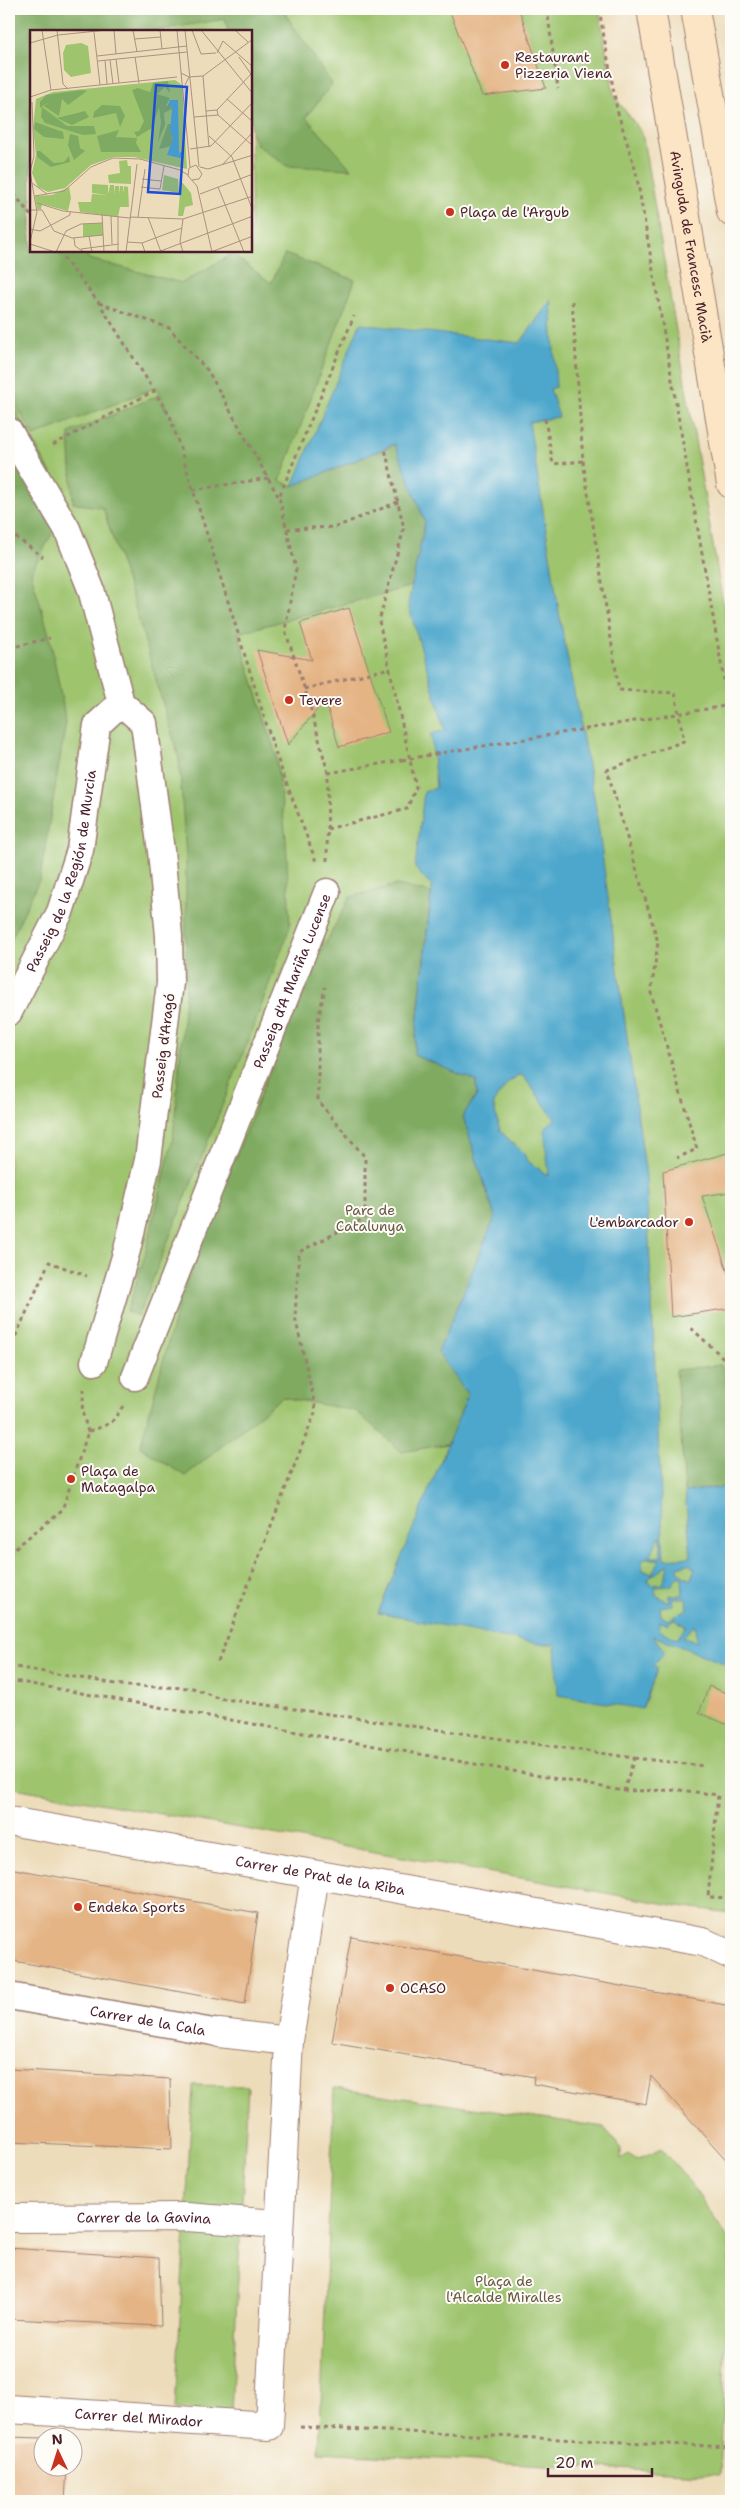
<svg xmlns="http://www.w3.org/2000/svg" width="740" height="2510" viewBox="0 0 740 2510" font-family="'Shantell Sans',sans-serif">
	<rect width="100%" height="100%" fill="#fdfcf7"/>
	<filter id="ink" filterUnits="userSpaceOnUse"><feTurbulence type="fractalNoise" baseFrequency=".02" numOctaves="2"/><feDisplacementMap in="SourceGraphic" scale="10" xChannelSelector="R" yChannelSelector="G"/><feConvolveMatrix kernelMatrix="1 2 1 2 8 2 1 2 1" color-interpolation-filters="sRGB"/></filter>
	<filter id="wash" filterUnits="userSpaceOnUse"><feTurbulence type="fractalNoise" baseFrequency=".0096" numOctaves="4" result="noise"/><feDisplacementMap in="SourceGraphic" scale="20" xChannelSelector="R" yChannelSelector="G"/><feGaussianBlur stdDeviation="1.12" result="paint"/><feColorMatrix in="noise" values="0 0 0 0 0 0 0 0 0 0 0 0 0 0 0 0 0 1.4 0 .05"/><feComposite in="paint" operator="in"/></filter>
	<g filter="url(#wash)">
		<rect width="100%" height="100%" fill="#eddcba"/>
		<path fill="#9fc46e" stroke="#74724c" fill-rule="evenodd" d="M9 9H599L614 96 642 133 731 649V1913L678 1906 9 1787ZM31 31H251V251H31Z
			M193 2085 248 2086 231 2413 175 2409Z
			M334 2088 604 2127 621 2149V2159L628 2154 637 2160 661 2148 686 2177 730 2241 720 2475 319 2452Z"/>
		<path fill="#7faa61" stroke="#646446" d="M9 9H282L332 84 306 117 351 169 287 166 257 145 251 132V31H228L225 19 153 31H31V251H83L89 259 182 283 232 254 271 283 285 254 355 280 280 481 293 486 396 444 425 522 412 586 238 633 276 755 286 838 290 926 252 1031 138 1316 127 1312 145 1255 173 1138 186 986V856L179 759 135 607 103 508 73 503 69 433 157 396 168 412 157 387 34 436 9 392Z
			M9 399 68 503 31 573 50 638 66 722 40 878 9 944Z
			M397 885 431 893 414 1055 476 1081 477 1094 463 1116 495 1217 439 1351 468 1395 448 1444 402 1452 356 1411 282 1397 185 1476 140 1447 181 1295 303 986 350 897Z
			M721 1365 731 1398V1490L730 1486 685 1492 676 1370Z"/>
		<path fill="#4ea7cc" stroke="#4c637c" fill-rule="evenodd" d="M551 300 556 387 550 389 559 417 529 422 561 624 595 802 646 1176 664 1559 691 1557 685 1492 730 1486 731 1490V1666L653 1636 665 1652 653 1665 658 1668 642 1709 558 1695 555 1644H538L378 1613 468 1395 438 1352 495 1217 463 1116 477 1095 476 1081 414 1055 432 887 415 868 424 792 436 788 431 734 445 730 408 604 425 522 395 444 293 486 360 324 520 343ZM518 1075 523 1076 555 1119 544 1129 549 1176 526 1160 525 1154 500 1131 493 1103 507 1084ZM661 1536V1557H649L660 1536ZM646 1558 660 1560 652 1574 643 1570 642 1561ZM669 1564 662 1584 650 1585 648 1579ZM688 1564 695 1569 690 1580 679 1573 678 1567ZM677 1577H682L683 1595H669L668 1602 656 1595 655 1587 671 1586ZM672 1598H686L687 1609 668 1620 661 1616 660 1607 673 1605ZM674 1619 686 1626 677 1639 659 1630V1621L666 1624ZM695 1626 697 1642 683 1636 694 1626Z"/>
		<g id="blocks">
			<path fill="#e4b484" d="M449 9H519L546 88 482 96Z
				M349 608 389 732 339 747 325 700 288 745 257 650 312 660 300 623Z
				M731 1152V1192L702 1196 731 1282V1308L671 1317 663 1171Z
				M709 1686 731 1695V1726L699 1713Z
				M9 1868 258 1913 245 2004 9 1960Z
				M351 1937 731 2006V2165L651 2076 646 2104 533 2084 534 2077 332 2042Z
				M9 2069 170 2079 172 2149 9 2142Z
				M9 2248 159 2258 161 2326 9 2319Z
				M9 2437 42 2438V2468H67L65 2501H9Z"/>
		</g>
	</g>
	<g filter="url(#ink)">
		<use href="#blocks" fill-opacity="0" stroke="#9c7e72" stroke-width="1"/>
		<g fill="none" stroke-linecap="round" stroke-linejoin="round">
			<g stroke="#9c7e72" stroke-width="29">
				<g id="pedestrian">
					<path d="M9 431 67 529 91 589 121 703 144 723 161 851 169 936 170 983 148 1160 127 1250 94 1362"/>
					<path id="s1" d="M9 1012 60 912 80 850 97 725 121 703"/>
					<path id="s2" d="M135 1377 327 892"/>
					<path id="s3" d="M9 1996 219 2033"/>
				</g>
			</g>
			<g stroke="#9c7e72" stroke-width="30">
				<g id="minor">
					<path id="s4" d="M9 1821 703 1942 731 1955"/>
					<path d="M219 2033 289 2041"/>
					<path id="s5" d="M9 2218 187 2217 278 2224"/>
					<path id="s6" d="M9 2409 269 2426 289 2041 315 1875"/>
				</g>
			</g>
			<g stroke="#9c7e72" stroke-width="30">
				<g id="secondary">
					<path id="s7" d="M651 9 731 484"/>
					<path d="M695 9 731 212"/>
				</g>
			</g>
			<path stroke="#9c7e72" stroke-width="3" stroke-dasharray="4 4" stroke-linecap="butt" d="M547 9 558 89
				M599 9 617 110 636 172 731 721
				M9 187 31 216
				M58 251 99 303 170 416 276 755 317 864
				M99 303 169 328 208 371 278 496
				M545 419 553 464 583 461 572 299
				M53 445 154 391
				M583 461 619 690 675 693 684 741 607 770 658 942 651 993 697 1149 677 1158
				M193 490 268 478
				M287 529 336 527 398 502
				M9 532 43 557
				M9 648 50 638
				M304 689 390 668
				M435 754 731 705
				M328 773 402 760
				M327 829 407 809 416 787 379 621 404 528 385 449
				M327 861 328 773 309 702 285 630 296 569 279 497 354 316
				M691 1328 731 1365
				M9 1351 49 1262 87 1276
				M84 1389 82 1411 88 1432
				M9 1553 62 1510 88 1432 111 1423 123 1406
				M218 1662 316 1410 295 1317 299 1252 365 1218V1157L318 1101V1021L325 987
				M9 1666 128 1686 193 1688 218 1698 634 1758 624 1791
				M9 1680 624 1791 680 1790 718 1795 708 1897 731 1898
				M634 1758 704 1766
				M300 2427 731 2447"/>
			<use href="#pedestrian" stroke="#fff" stroke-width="26"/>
			<use href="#minor" stroke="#fff" stroke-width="28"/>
			<use href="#secondary" stroke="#fce5c4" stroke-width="28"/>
			<path stroke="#9c7e72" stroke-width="3" stroke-dasharray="4 4" stroke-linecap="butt" d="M402 760 435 754"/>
		</g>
	</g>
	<g fill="#c8321e" stroke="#fdfcf7" stroke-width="2">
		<circle cx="505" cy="65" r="5"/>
		<circle cx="450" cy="212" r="5"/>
		<circle cx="289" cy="700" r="5"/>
		<circle cx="689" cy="1222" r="5"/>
		<circle cx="71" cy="1479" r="5"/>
		<circle cx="78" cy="1907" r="5"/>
		<circle cx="390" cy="1988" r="5"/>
	</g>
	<g text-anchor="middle" stroke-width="4" stroke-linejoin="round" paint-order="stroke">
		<g font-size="14" fill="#4a1f2b" stroke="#fdfcf7" text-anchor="start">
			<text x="515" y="62">Restaurant<tspan x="515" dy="16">Pizzeria Viena</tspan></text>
			<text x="460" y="217">Plaça de l'Argub</text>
			<text x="299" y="705">Tevere</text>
			<text x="679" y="1227" text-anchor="end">L'embarcador</text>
			<text x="81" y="1476">Plaça de<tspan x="81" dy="16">Matagalpa</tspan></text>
			<text x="88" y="1912">Endeka Sports</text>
			<text x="400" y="1993">OCASO</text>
		</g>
		<g font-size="14" fill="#4a1f2b" stroke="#fdfcf7">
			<text dy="5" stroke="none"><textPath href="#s7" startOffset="241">Avinguda de Francesc Macià</textPath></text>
			<text dy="5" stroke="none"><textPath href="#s1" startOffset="152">Passeig de la Región de Murcia</textPath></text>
			<text dy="5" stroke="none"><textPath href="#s2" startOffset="426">Passeig d'A Mariña Lucense</textPath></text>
			<text transform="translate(163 1046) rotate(-83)" y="5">Passeig d'Aragó</text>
			<text dy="5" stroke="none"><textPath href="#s4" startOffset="316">Carrer de Prat de la Riba</textPath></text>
			<text dy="5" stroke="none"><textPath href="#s3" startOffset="141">Carrer de la Cala</textPath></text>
			<text dy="5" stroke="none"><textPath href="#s5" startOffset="135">Carrer de la Gavina</textPath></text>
			<text dy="5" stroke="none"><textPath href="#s6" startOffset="130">Carrer del Mirador</textPath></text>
		</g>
		<g font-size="14" fill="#685942" stroke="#fdfcf7">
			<text x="370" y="1215">Parc de<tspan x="370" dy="16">Catalunya</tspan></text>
			<text x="504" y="2286">Plaça de<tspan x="504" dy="16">l'Alcalde Miralles</tspan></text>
		</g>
	</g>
	<g transform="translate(30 30)">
		<rect width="222" height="222" fill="#eddcba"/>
		<path d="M51 13 58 16 61 43 41 47 34 40 33 23 36 15ZM145 50 152 55 157 139 104 127H84L61 135 35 158 18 162 8 157 2 143 6 125 3 98 6 69 23 62ZM97 130 98 136H101V154L79 153 78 145 90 143 89 131ZM134 145 148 149 149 163 132 160ZM151 151 161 163 163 175 155 177 153 186H148ZM62 154 78 155V164L80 155H84V164L85 156H89V164L90 156H93V164L94 156 98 157 99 177H90L88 187 50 182 48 172H61L62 164 78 165 62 163ZM39 157 41 168 38 181 12 174 11 179H7L5 166 22 165ZM72 193 73 205 53 207V194Z" fill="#9fc46e"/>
		<path d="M138 51 140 63 135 57 127 64 140 68 136 76 141 75 142 79 134 83 135 95 128 112 131 92 129 77 122 98 107 107 104 102 109 101 114 91 102 60 108 58 120 62 123 53ZM51 60 57 61 38 75 32 69 29 86 14 76 20 71 10 78V72L16 65ZM72 75 90 76 95 86 90 97 86 83 63 88 64 82ZM12 77 37 96H64L66 104 53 105 15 93 11 87ZM55 81 59 87 42 95 27 88ZM5 92 33 102 34 109 14 107 4 99ZM138 94H141L143 103 142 116 129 119ZM89 100 86 107 107 108 106 113 111 122H71L67 106ZM40 104 48 106 50 118 55 121 44 130 38 115ZM7 121H10L24 133 34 132 39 126 40 132 21 137 7 127Z" fill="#7faa61"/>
		<path d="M140 70H148L149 123 152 121 154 129 137 125 143 108 140 101 142 79 141 75 137 77Z" fill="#4ea7cc"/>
		<path fill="none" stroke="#ac9081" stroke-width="1" d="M12 0 21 60M27 0 33 54 38 59M84 0 86 24M103 0 107 22M130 0 132 19M147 0 160 137M155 0 169 137M162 0 171 24 186 23M171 0 223 64M205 0 218 12M64 2 70 55M104 9 131 7M0 13 28 5 77 0M187 23 193 11 223 37M67 26 157 16M105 27 109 53M209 27 223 47M86 29 89 53M75 30 77 54M80 30 83 54M68 31 157 22M151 43 159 47 155 55M173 46 179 117M159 47 173 46 223 9M0 67 21 60 147 47M197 69 223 92M187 80 188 85 223 116M176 81 187 80 223 42M164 87 188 85M179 106 202 127 223 181M160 119 181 116 223 72M193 134 223 102M170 137 178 139 223 125M112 149 131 151M162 150 169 149 172 144 166 135 159 138 158 146 167 156 182 222M2 153 17 164M111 157 130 159 134 136M188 157 214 222M170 164 223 144M0 165V194M5 166 34 161 61 137 83 128 110 129 150 140 158 145M7 173 33 181 100 188M0 180H12L24 201 42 208 73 205M72 184 74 222M81 186 82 214M100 187 153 189 223 166M108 187 115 139M118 187 131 222M0 199 10 201 40 185V182M59 206 62 222M44 208 45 216 54 222M0 212 7 182 0 142 4 126 2 72M97 212 112 213 115 222M112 213 152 198M0 214 25 222M51 219 89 214M26 222 36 201 51 194 72 193M88 222V187M96 222 107 134M128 222 223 186M153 222 150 212 153 189M181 222 223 206"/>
		<path fill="#1d4ed8" fill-opacity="0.15" stroke="#1d4ed8" stroke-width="2.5" d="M126 55 157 57 150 164 118 162Z"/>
		<rect width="222" height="222" fill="none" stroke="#4a1f2b" stroke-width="2.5"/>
	</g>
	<rect width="740" height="2510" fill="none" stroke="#fdfcf7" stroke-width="30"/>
	<g transform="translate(58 2452) rotate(356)"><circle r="24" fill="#fdfcf7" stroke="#b5a4a5"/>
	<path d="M0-4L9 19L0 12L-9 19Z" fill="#c8321e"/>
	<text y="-8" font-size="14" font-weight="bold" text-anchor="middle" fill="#4a1f2b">N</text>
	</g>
	<path d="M548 2468v8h104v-8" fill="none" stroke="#4a1f2b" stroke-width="2.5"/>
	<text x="555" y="2468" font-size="15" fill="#4a1f2b" stroke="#fdfcf7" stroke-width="4" paint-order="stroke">20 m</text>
</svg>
